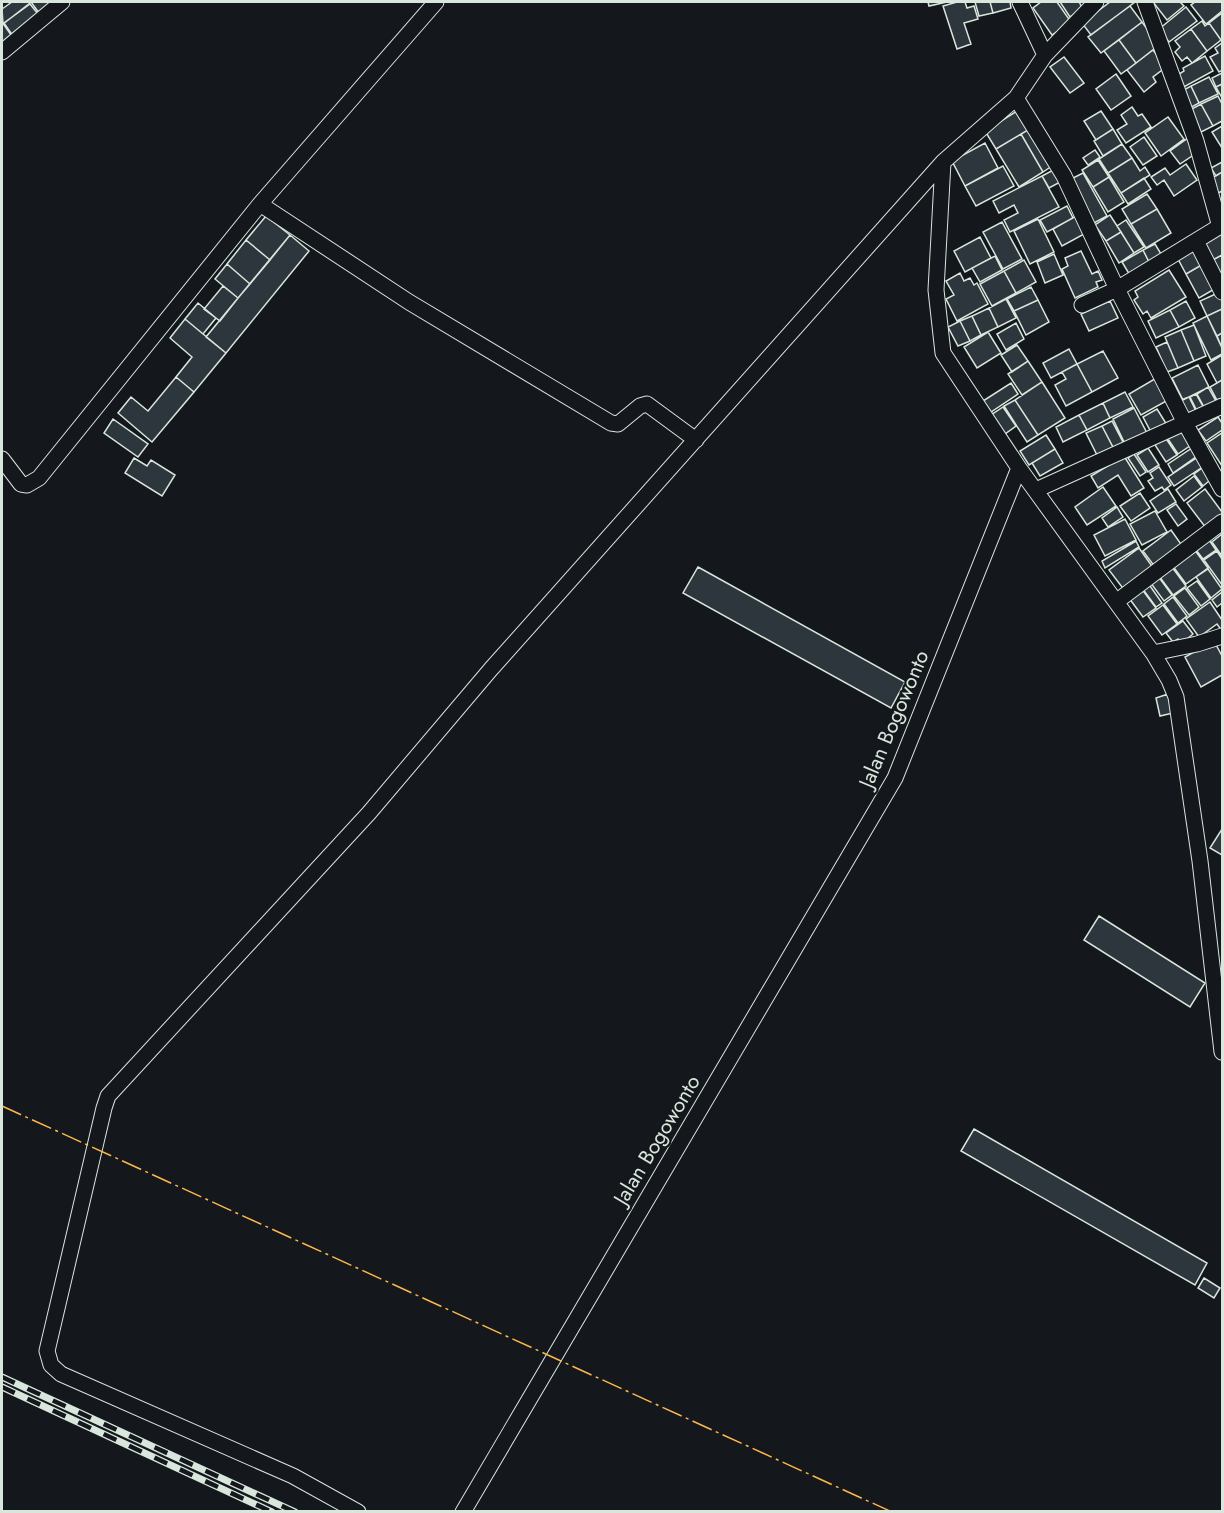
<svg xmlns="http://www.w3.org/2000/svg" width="1224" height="1513" viewBox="0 0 1224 1513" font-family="Jost,sans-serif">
	<rect width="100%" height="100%" fill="#14181c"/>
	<path fill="#2c363c" stroke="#d8e6dc" stroke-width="1.5" d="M12 2H29L30 3 3 24 2 9Z
		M31 2H54L42 17Z
		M928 2H947L929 6Z
		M957 2H965L967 8 974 6 978 19 964 23 971 44 957 49 943 6Z
		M975 2H990L993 13 979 16Z
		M990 2H1010L1011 8 993 13Z
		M1041 2H1057L1071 22 1052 35 1033 8Z
		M1060 2H1079L1083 9 1070 17Z
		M1110 2H1135L1091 35 1082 23Z
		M1153 2H1180L1184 6 1167 20Z
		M1195 2H1222V11L1206 24 1191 5Z
		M30 4 42 19 15 39 4 23Z
		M1130 6 1142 22 1101 53 1088 37Z
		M1186 7 1197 21 1169 42 1159 29Z
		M1222 13V40H1221L1209 23Z
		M1202 21 1205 26 1209 23 1221 40 1207 51 1191 29Z
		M2 22 14 39 2 43Z
		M1142 22 1159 45 1136 63 1119 40Z
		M1191 29 1207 51 1192 63 1187 57 1182 61 1175 52 1180 47 1175 41Z
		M1119 40 1136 63 1121 74 1104 51Z
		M1222 43V70L1219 72 1210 57 1218 53 1215 48Z
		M1153 50 1166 67 1153 77 1156 82 1144 92 1127 70Z
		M1205 56 1213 71 1182 88 1176 76 1184 71 1183 68Z
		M1064 57 1084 83 1070 93 1050 67Z
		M1222 73V84L1216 87 1212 78Z
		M1116 74 1131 96 1111 110 1096 89Z
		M1209 77 1218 94 1199 103 1191 86Z
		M1222 84V98L1216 87Z
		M1191 86 1199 103 1188 109 1180 92Z
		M1218 96 1222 104V121L1213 126 1201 104Z
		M1201 104 1213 126 1201 132 1190 110Z
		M1132 107 1138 116 1142 114 1151 127 1126 143 1117 130 1127 124 1121 115Z
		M1017 111 1028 130 996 149 985 131Z
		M1101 111 1113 129 1096 140 1084 121Z
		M1168 117 1184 139 1161 156 1145 133Z
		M1222 126V148L1212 132Z
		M1033 127 1055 164 1043 172 1021 134Z
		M1113 129 1122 144 1103 156 1094 141Z
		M1021 134 1043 172 1019 187 996 149Z
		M1144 137 1157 156 1143 165 1130 147Z
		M1188 138 1198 152 1180 164 1170 151Z
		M985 143 998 168 965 186 952 161Z
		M1122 144 1132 158 1108 173 1099 159Z
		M1095 150 1100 157 1088 165 1083 158Z
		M1132 158 1140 171 1145 167 1150 175 1121 193 1108 173Z
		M1098 160 1109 177 1093 187 1082 170Z
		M1222 162V172L1216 176 1211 168Z
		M1186 164 1197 180 1174 196 1164 180 1157 185 1151 177 1165 168 1170 175Z
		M1003 166 1014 186 976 206 965 186Z
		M1057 168 1064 180 1049 188 1042 176Z
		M1222 172V191L1217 194 1210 179Z
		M1083 173 1107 216 1092 224 1069 180Z
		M1042 176 1059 207 1010 232 1004 220 1018 213 1014 205 999 213 993 201Z
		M1109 177 1124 202 1108 212 1093 187Z
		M1144 178 1151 189 1128 204 1121 193Z
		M1147 194 1157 209 1131 224 1122 209Z
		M1067 206 1073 218 1047 232 1040 220Z
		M1157 209 1171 233 1146 248 1131 224Z
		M1110 215 1121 232 1106 241 1095 225Z
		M266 216 290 235 270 260 246 240Z
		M1076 216 1086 233 1062 246 1053 229Z
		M1038 219 1054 252 1030 264 1014 231Z
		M1126 220 1144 247 1134 253 1117 226Z
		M1002 222 1022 259 1003 269 983 232Z
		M1222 228V255L1209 262 1198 242Z
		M1121 232 1134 253 1119 263 1106 241Z
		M290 235 309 251 226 353 206 337Z
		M980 237 991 258 965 272 954 251Z
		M246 240 270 260 250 284 227 264Z
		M1155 244 1164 259 1151 266 1143 250Z
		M1197 248 1205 263 1186 274 1178 259Z
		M1143 250 1151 266 1131 277 1122 262Z
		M1081 251 1092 274 1098 271 1102 280 1096 282 1098 287 1075 298 1062 269 1068 266 1065 258Z
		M1054 254 1063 275 1045 283 1037 262Z
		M1222 255V279L1209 262Z
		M995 256 1002 270 980 282 972 268Z
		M1024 260 1036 282 1016 293 1004 271Z
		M1205 263 1218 287 1199 298 1186 274Z
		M227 264 250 284 238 298 215 279Z
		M1169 270 1186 297 1151 318 1147 311 1143 314 1134 300 1138 297 1135 291Z
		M1004 271 1016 293 992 306 980 284Z
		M960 273 964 281 970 278 974 285 977 283 988 304 957 321 946 299 954 295 946 281Z
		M223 286 238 298 220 321 204 309Z
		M1031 287 1038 300 1014 311 1007 299Z
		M1220 292 1222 296V309L1207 316 1200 301Z
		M1006 299 1016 318 998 327 989 308Z
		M1038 300 1049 322 1026 335 1014 311Z
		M1110 301 1118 318 1089 331 1081 314Z
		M1186 301 1195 318 1179 327 1170 310Z
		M198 303 216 318 203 334 185 319Z
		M989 308 998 327 981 335 972 316Z
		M1222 309V333L1217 336 1207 316Z
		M1170 310 1179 327 1156 338 1148 321Z
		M972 316 981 335 970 341 960 321Z
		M1207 316 1222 348V354L1211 360 1193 323Z
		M185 319 226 353 194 392 176 377 192 357 170 338Z
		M960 321 970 341 958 346 948 327Z
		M1016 323 1024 339 1006 350 997 334Z
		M1194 325 1206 356 1194 361 1181 330Z
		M1181 330 1194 361 1178 368 1165 337Z
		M988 332 1001 353 977 368 964 347Z
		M1222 333V348L1217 336Z
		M1167 342 1178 368 1167 372 1156 347Z
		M1017 345 1028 361 1012 372 1001 355Z
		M1069 349 1077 364 1051 378 1043 363Z
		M1103 351 1118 378 1092 392 1077 364Z
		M1222 355V380L1217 383 1207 364Z
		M1028 361 1042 382 1022 395 1008 374Z
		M1077 364 1092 392 1066 406 1055 385 1066 379 1062 372Z
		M1198 365 1209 387 1183 400 1172 378Z
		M176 377 194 392 152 442 118 413 131 397 148 411Z
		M1158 377 1170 399 1141 415 1129 394Z
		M1222 380V400L1218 402 1210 387Z
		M1042 382 1065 418 1038 435 1015 400Z
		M1011 383 1018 394 991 412 983 401Z
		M1208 387 1217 403 1205 409 1197 394Z
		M1125 392 1133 407 1110 418 1103 403Z
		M1196 394 1205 410 1198 413 1190 397Z
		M1189 397 1197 413 1189 416 1181 400Z
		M1015 400 1038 435 1027 442 1004 406Z
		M1103 403 1110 418 1087 430 1079 415Z
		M1003 407 1016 426 1005 434 991 415Z
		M1134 408 1149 437 1127 448 1113 419Z
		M1157 409 1167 425 1152 434 1143 417Z
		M1079 415 1087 430 1063 442 1056 427Z
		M1218 417 1222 423V430L1206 441 1198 430Z
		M113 419 148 444 138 457 104 433Z
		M1112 421 1125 446 1115 451 1102 426Z
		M1102 426 1115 451 1099 459 1086 433Z
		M1184 429 1194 443 1178 454 1168 439Z
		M1222 433V466L1207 443Z
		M1046 435 1055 449 1029 465 1020 451Z
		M1165 437 1177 455 1166 462 1155 445Z
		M1195 446 1200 454 1173 473 1168 464Z
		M1148 448 1159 465 1148 472 1137 455Z
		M1055 449 1063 463 1040 476 1032 463Z
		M1134 454 1146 472 1140 476 1128 458Z
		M1201 455 1207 464 1174 486 1168 477Z
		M1124 456 1144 488 1131 496 1118 475 1098 488 1091 476Z
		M134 458 147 466 151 460 175 475 162 496 125 473Z
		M1205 466 1214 477 1203 486 1194 474Z
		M1159 467 1171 485 1164 490 1162 487 1155 491 1148 481 1153 478 1150 473Z
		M1194 476 1202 487 1184 501 1176 490Z
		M1103 487 1116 506 1087 525 1075 507Z
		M1168 489 1176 502 1158 513 1150 501Z
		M1205 489 1222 512V515L1206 528 1187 503Z
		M1140 493 1150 508 1131 521 1120 506Z
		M1176 504 1187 519 1178 526 1167 510Z
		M1117 507 1123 517 1108 527 1102 518Z
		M1155 511 1167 532 1142 545 1130 524Z
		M1125 519 1136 540 1105 556 1094 535Z
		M1171 530 1183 547 1155 567 1143 551Z
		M1222 534V556L1212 542Z
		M1209 540 1216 550 1203 559 1196 550Z
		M1136 541 1139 547 1105 568 1102 561Z
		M1139 548 1154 569 1125 591 1109 570Z
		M1194 549 1208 568 1186 584 1172 565Z
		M1217 551 1222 559V585L1204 560Z
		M698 567 905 682 891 708 683 593Z
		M1172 567 1186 586 1173 595 1159 576Z
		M1208 569 1222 589 1211 598 1196 577Z
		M1158 576 1172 595 1164 601 1150 582Z
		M1197 581 1210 599 1201 606 1187 588Z
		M1148 583 1162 603 1156 607 1142 588Z
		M1141 588 1156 608 1143 617 1129 598Z
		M1185 588 1199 607 1189 615 1174 596Z
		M1222 592V603L1217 607 1212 600Z
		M1173 597 1187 616 1178 623 1164 604Z
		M1210 602 1222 620V631L1217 624 1199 637 1186 619Z
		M1163 605 1177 624 1162 635 1148 616Z
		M1183 621 1193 634 1181 644 1178 639 1173 642 1166 633Z
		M1214 641 1222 656V675L1201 687 1185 657Z
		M1168 694 1173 713 1160 716 1156 698Z
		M1222 829V855L1210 848Z
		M1099 916 1205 983 1190 1007 1084 940Z
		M974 1129 1207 1263 1195 1285 961 1151Z
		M1204 1278 1220 1288 1214 1298 1198 1288Z"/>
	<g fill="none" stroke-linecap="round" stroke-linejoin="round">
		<g stroke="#d8e6dc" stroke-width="17">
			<path id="minor" d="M1020 2 1045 55
				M1145 2 1196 141 1220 227
				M2 52 62 2
				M1016 98 1064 176 1117 289 1185 423 1222 489
				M260 204 409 302 611 423 618 424 640 406 647 404 696 440
				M1196 241 1222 292
				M1082 305 1117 289 1222 225
				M2 459 21 484 27 485 39 478 260 204 436 2
				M1019 468 1153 653 1169 680 1176 697 1200 861 1222 1052
				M1036 490 1222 406
				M1116 602 1222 522
				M1153 653 1197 644 1222 636
				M358 1512 293 1476 61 1374 51 1365 47 1351 104 1108 108 1096 369 813 491 669 943 162
				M463 1512 895 778 1019 468 943 353 936 290 943 162 1016 98 1045 55 1096 2"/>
		</g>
		<use href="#minor" stroke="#14181c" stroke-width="15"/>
		<g stroke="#d8e6dc" stroke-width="7">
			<path id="rail" d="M2 1377 295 1512
				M2 1387 272 1512"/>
		</g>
		<use href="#rail" stroke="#14181c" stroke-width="4.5" stroke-dasharray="14" stroke-linecap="butt"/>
		<path stroke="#ffb74d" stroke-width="1.5" stroke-dasharray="21 4.5 3 4.5" stroke-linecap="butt" d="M2 1106 892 1512"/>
	</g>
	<g text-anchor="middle" stroke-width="4.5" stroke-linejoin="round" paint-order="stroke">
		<g font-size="21" fill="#d8e6dc" stroke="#14181c">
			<text transform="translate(894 719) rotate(-67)" y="7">Jalan Bogowonto</text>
			<text transform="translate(657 1140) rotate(-59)" y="7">Jalan Bogowonto</text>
		</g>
	</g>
	<rect width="1224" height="1513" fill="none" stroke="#d8e6dc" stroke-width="6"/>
</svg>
